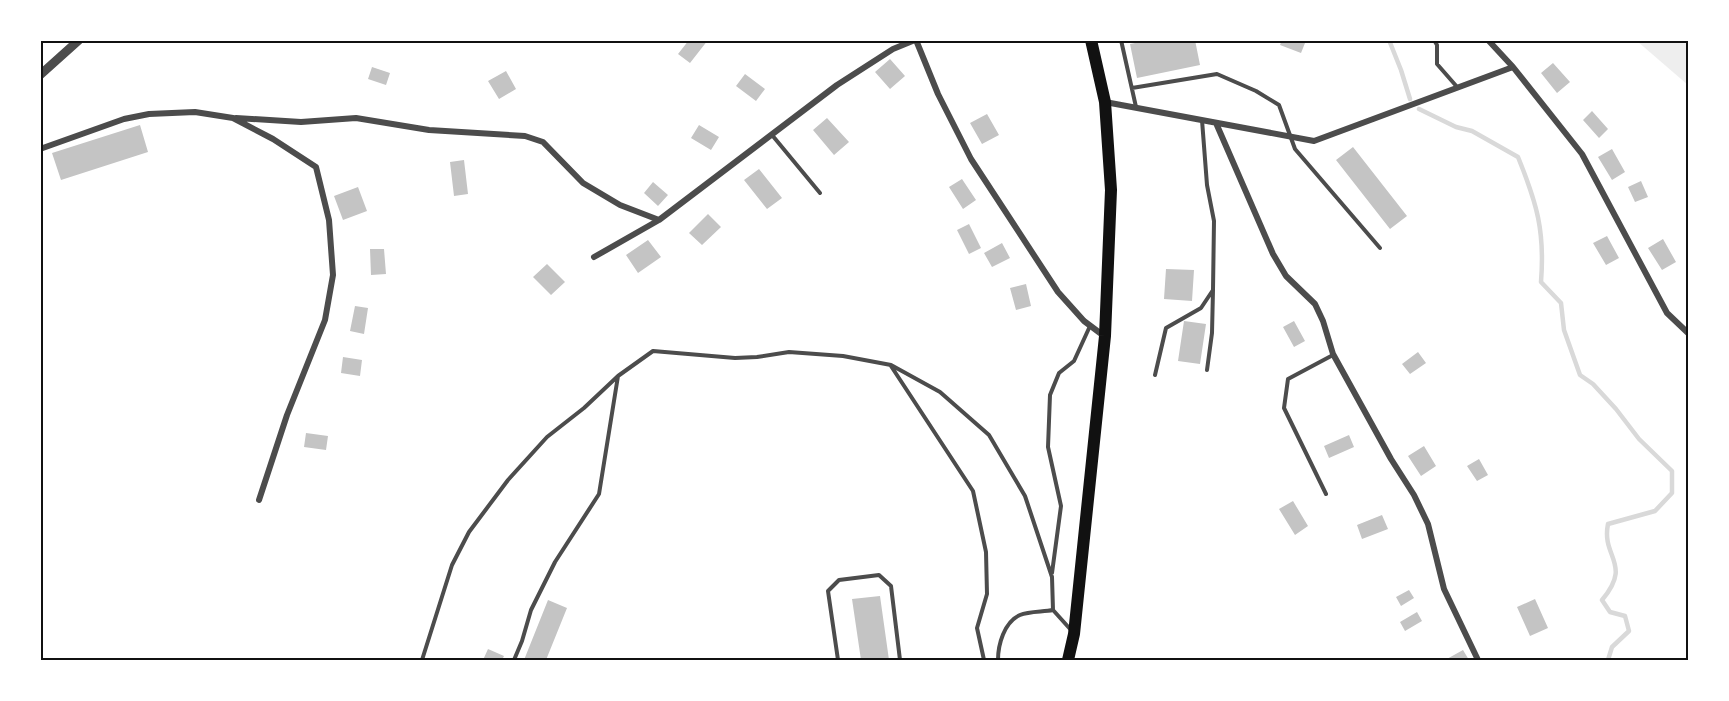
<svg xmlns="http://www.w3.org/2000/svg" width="1729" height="701" viewBox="0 0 1729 701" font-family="Rubik,sans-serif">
	<rect width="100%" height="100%" fill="#fff"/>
	<path fill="#eee" d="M1637 41H1688V85Z"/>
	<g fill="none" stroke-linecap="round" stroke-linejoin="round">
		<path stroke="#d9d9d9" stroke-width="4.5" d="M1389 40 1401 70 1410 99
			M1419 109 1456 127 1472 131 1518 157C1537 204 1545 231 1541 282L1561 303 1564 330 1580 375 1593 384 1616 409 1639 439 1672 471V493L1655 511 1608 524C1601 558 1633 563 1602 600L1610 612 1625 616 1629 631 1612 647 1608 660"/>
	</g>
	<path fill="#c4c4c4" d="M689 40H708L690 63 678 54Z
		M1150 40H1195L1200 65 1137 78 1130 44Z
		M1282 40H1299L1305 43 1301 53 1280 45Z
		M890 59 905 76 890 89 875 72Z
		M1553 63 1570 82 1557 93 1541 73Z
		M372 67 390 73 386 85 368 79Z
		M506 71 516 89 499 99 488 81Z
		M745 74 765 89 756 101 736 86Z
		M1592 111 1608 129 1599 138 1583 120Z
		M987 114 999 135 982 144 970 123Z
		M827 118 849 142 834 155 813 130Z
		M140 125 148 152 61 180 52 153Z
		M699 125 719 137 711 150 691 138Z
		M1353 147 1407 216 1390 229 1336 160Z
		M1612 149 1625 172 1612 180 1598 157Z
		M464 160 468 194 454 196 450 162Z
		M759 169 782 198 767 209 744 180Z
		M962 179 976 200 963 209 949 187Z
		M1641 181 1648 197 1635 202 1628 187Z
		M653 182 668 195 658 206 644 193Z
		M358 187 367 211 343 220 334 196Z
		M708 214 721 227 702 245 689 233Z
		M969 224 981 248 969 254 957 230Z
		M1607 236 1619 258 1606 265 1593 243Z
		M1663 239 1676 262 1662 270 1648 248Z
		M648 240 661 257 638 273 626 255Z
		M1002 243 1010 258 992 267 984 253Z
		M370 249H384L386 274 371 275Z
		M547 264 565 282 551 295 533 277Z
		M1166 269 1194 270 1192 301 1164 299Z
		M1026 284 1031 306 1016 310 1010 288Z
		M355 306 368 308 364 334 350 331Z
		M1184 321 1206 324 1200 364 1178 361Z
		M1294 321 1305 341 1294 347 1283 327Z
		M1418 352 1426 363 1410 374 1402 364Z
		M343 357 362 360 360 376 341 373Z
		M306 433 328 436 326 450 304 447Z
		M1349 435 1354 447 1329 458 1324 446Z
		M1424 446 1436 466 1421 476 1408 456Z
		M1479 459 1488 475 1477 481 1467 466Z
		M1293 501 1308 526 1295 535 1279 509Z
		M1382 515 1388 529 1362 539 1357 525Z
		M1409 590 1414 598 1401 606 1396 597Z
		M880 596 889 660H861L852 599Z
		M1535 599 1548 628 1530 636 1517 607Z
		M548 600 567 608 546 660H524Z
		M1417 612 1422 621 1405 631 1400 622Z
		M488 649 504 656 502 660H483Z
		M1463 650 1469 660H1445Z"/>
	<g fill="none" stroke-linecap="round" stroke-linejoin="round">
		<path stroke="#4c4c4c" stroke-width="4" d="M1121 40 1136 107
			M1434 40 1437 45V64L1458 88
			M1132 88 1217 74 1256 91 1279 105 1295 149 1380 248
			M772 135 820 193
			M891 366 973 491 986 552 987 594 977 628 984 660
			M1207 370 1212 333 1213 290
			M1155 375 1166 328 1201 308 1213 290 1214 221 1207 185 1202 120
			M1326 494 1284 408 1288 379 1333 355
			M1052 573 1061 506 1048 447 1050 395 1059 373 1074 361 1090 326
			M422 660 452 565 469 532 508 480 547 437 584 408 618 376 653 351 735 358 757 357 789 352 843 356 891 365 940 392 989 435 1025 496 1052 577 1053 610 1071 630
			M514 660 522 641 531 610 555 562 599 494 618 376
			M838 660 828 591 839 580 879 575 891 586 900 660
			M998 660C998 645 1004 622 1020 615 1029 611 1043 612 1053 610"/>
		<path stroke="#4c4c4c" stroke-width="6" d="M916 40 938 94 971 159 1058 292 1084 321 1104 336
			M1488 40 1513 67 1582 154 1667 313 1688 333
			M1105 102 1314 141 1513 67
			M236 118 301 122 356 118 429 130 525 136 543 142 583 183 620 205 659 220
			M1216 123 1273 254 1286 276 1315 304 1323 321 1333 354 1391 459 1414 495 1428 524 1444 589 1478 660
			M40 149 124 119 149 114 195 112 233 118 273 139 316 167 329 220 333 275 325 320 287 415 259 500
			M594 257 659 220 837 85 893 49 915 40"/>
		<path stroke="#4c4c4c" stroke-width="9" d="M40 75 79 40"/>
		<path stroke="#111" stroke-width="12" d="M1068 660 1074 634 1105 336 1111 190 1105 102 1091 40"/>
	</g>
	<rect width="1729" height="701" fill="none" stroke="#ffffff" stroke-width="84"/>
	<rect x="42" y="42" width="1645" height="617" fill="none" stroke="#111" stroke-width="2"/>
</svg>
